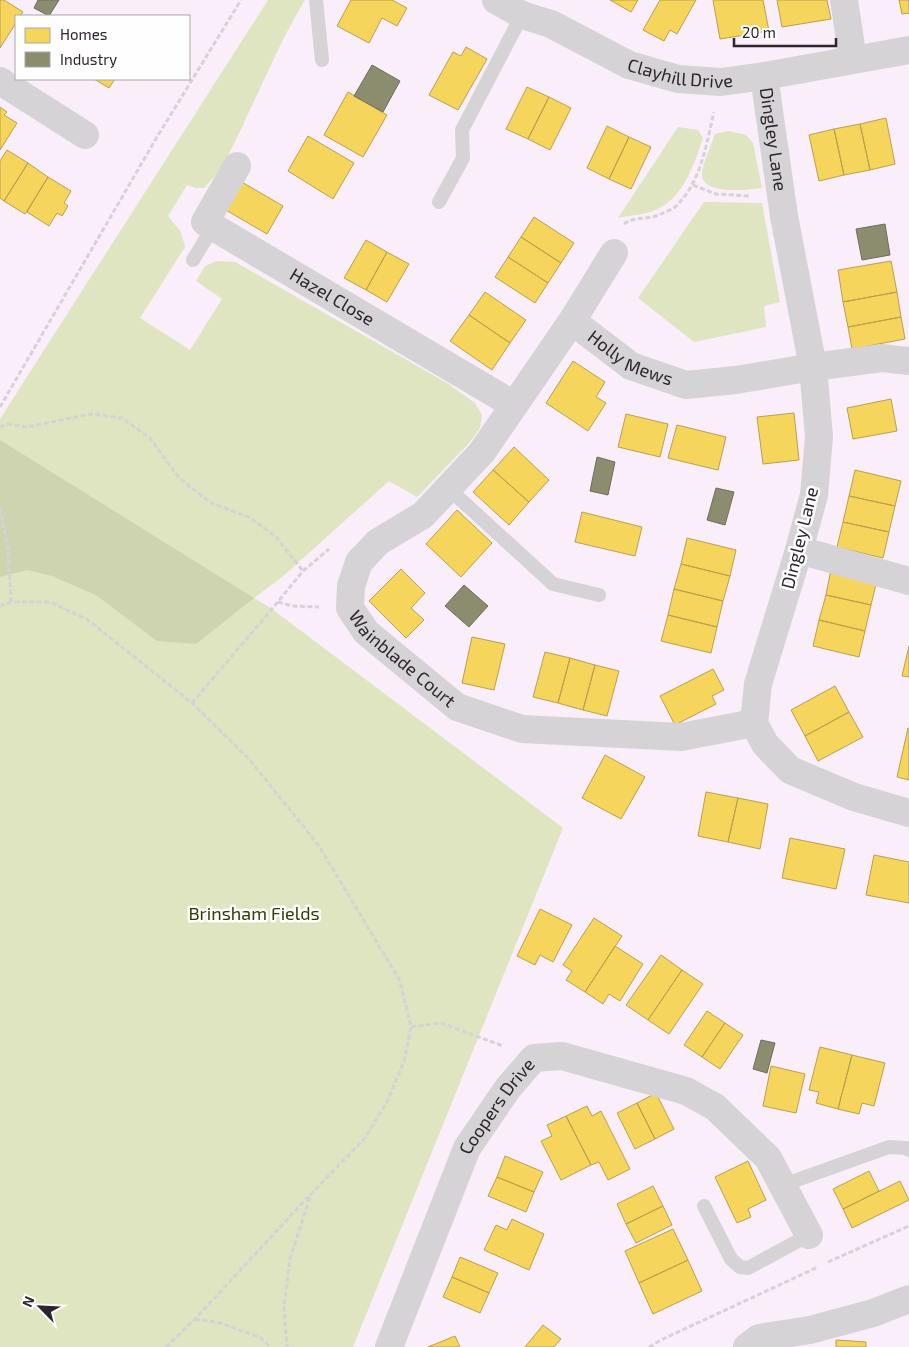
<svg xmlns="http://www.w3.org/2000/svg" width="909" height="1347" viewBox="0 0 909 1347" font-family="'Exo 2',sans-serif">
	<rect width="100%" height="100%" fill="#f9eef9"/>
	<path fill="#dee5c0" d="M268 0H305C282 37 266 77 247 116 236 140 223 170 204 188H196L187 185 168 216 181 232 185 247 140 318 190 350 222 299 196 281 205 266 217 261 235 262 447 383 475 403 482 415 480 428 470 442 417 497 389 481 281 578 254 598 272 609 563 828 353 1347H0V419Z
		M678 127 698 130 703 138C694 165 682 201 653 211 642 215 630 215 618 218Z
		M729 131 746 135 753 143 762 188C747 190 698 196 702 171 705 159 711 146 715 134Z
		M704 202 762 203 780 302 764 306 766 327 694 342 638 298Z"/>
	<path fill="#cdd4af" d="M0 440 254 598 196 644 157 641 96 595 52 576 27 570 0 577Z"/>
	<path fill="#f6d55c" stroke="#baa04e" d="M0 0H4L23 12 20 16H16V23L0 48Z
		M351 0H392L407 8 397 26 382 18 369 43 337 26Z
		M610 0H638L631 12Z
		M660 0H696L677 34 670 30 664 41 643 30Z
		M713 0H763L769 31 720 39Z
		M777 0H827L831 19 782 27Z
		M899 0H909V13L902 14Z
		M466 47 487 59 458 110 429 95 453 52 461 56Z
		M94 79H115L109 88Z
		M527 87 549 97 528 139 506 129Z
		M348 92 387 115 363 157 324 135Z
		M549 97 571 108 550 150 528 139Z
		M0 107 7 112 4 115 17 123 0 150Z
		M886 118 895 164 870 170 860 124Z
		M860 124 870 170 844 175 834 129Z
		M607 126 629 137 609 179 587 168Z
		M834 129 844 175 819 181 809 135Z
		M308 136 354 163 333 199 288 171Z
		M629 137 651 147 631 189 609 179Z
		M7 150 28 163 4 201 0 198V161Z
		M28 163 48 177 25 214 4 201Z
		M48 177 71 191 64 203 68 206 62 216 57 213 49 226 27 212Z
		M240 181 283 206 267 234 224 209Z
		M534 217 574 243 561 263 521 237Z
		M521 237 561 263 548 283 508 257Z
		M366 240 387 252 366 290 344 278Z
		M387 252 409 264 387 302 366 290Z
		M508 257 548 283 535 303 495 277Z
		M891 261 897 292 843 302 838 270Z
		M485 292 526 320 510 343 469 315Z
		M897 292 901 317 848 327 843 302Z
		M469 315 510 343 492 370 450 341Z
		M901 317 905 339 852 349 848 327Z
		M573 361 605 382 596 397 606 403 588 431 546 403Z
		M891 399 897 431 853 439 847 408Z
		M794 413 799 460 763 464 757 417Z
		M626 414 668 424 660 457 618 447Z
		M677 425 726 437 718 470 668 458Z
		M514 447 549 480 529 502 493 470Z
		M493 470 529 502 509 525 473 492Z
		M855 470 901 481 895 506 849 496Z
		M849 496 895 506 889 532 843 522Z
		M457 510 492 543 461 577 426 544Z
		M582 512 642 527 635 556 575 542Z
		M843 522 889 532 883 558 837 547Z
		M687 538 736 550 730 576 681 564Z
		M681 564 730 576 723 601 674 589Z
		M401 569 425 593 411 608 424 620 406 638 369 601Z
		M831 569 877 580 871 605 826 595Z
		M674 589 723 601 717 627 668 615Z
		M826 595 871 605 865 631 819 620Z
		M668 615 717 627 711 653 661 641Z
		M819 620 865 631 859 657 813 646Z
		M472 637 505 644 494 690 462 683Z
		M909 646V677L902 676Z
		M545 652 570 658 558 703 533 697Z
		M570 658 595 665 583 710 558 703Z
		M595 665 619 671 607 716 583 710Z
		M713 669 724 690 712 696 716 704 675 725 660 696Z
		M835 686 849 712 805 736 791 710Z
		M849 712 863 737 818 761 805 736Z
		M908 728H909V780L897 777Z
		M605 755 645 777 621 819 582 798Z
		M706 792 738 798 728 842 698 836Z
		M738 798 768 804 760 849 728 842Z
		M790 838 845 849 836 889 782 878Z
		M874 855 909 862V903L866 895Z
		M540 909 572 925 553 962 540 955 535 965 517 956Z
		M594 918 622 936 585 992 566 980 572 971 563 965Z
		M615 946 643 964 620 1001 609 994 603 1004 585 992Z
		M661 955 682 970 648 1020 626 1005Z
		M682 970 703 984 669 1034 648 1020Z
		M707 1011 725 1023 702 1057 684 1045Z
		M725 1023 743 1035 720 1069 702 1057Z
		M820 1047 852 1055 838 1109 816 1103 819 1092 809 1090Z
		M852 1055 885 1063 874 1106 862 1103 859 1114 838 1109Z
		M771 1066 805 1074 796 1113 763 1106Z
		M656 1093 674 1129 655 1139 637 1103Z
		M637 1103 655 1139 635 1149 617 1113Z
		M587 1106 592 1116 601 1111 630 1169 608 1180 599 1162 591 1165 566 1116Z
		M566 1116 591 1165 561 1180 541 1141 552 1136 547 1125Z
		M505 1156 543 1172 534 1192 497 1177Z
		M748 1161 766 1200 748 1209 751 1217 737 1223 715 1177Z
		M869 1171 879 1191 843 1209 833 1189Z
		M497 1177 534 1192 526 1212 488 1196Z
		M900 1181 909 1200 852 1228 843 1209Z
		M653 1186 663 1206 626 1224 617 1204Z
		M663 1206 672 1225 636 1243 626 1224Z
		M512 1219 544 1234 529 1270 484 1250 496 1225 507 1230Z
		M673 1229 688 1260 639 1283 625 1251Z
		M460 1257 498 1273 489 1293 452 1277Z
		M688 1260 702 1291 653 1314 639 1283Z
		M452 1277 489 1293 480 1313 443 1297Z
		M543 1325 561 1339 554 1347H525Z
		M455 1336 460 1347H428Z
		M836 1340 866 1342V1347H836Z"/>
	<path fill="#8c8c6e" stroke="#706d5a" d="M38 0H59L49 16 34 8Z
		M372 65 400 81 383 112 354 96Z
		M885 224 890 255 862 260 856 229Z
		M597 457 615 462 608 495 590 491Z
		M716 488 734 492 725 525 707 520Z
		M464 585 488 606 469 627 445 606Z
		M761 1040 775 1043 767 1073 753 1069Z"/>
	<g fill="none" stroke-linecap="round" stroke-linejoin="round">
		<path stroke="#d6d2d6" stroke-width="3" stroke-dasharray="5 2.5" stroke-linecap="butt" d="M693 185 716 194 750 196
			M624 224C634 216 650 220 661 214 665 212 671 210 675 207 701 183 706 145 714 112
			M0 407 157 137 241 0
			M0 427 9 424 26 427 91 414 122 418 150 438 179 478 211 503 249 517 276 537 303 571
			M0 508 8 549 11 602
			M278 602 292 606 319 607
			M0 606 11 602H50L88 620 192 703 249 759 319 846 400 981 411 1027 404 1061 388 1100 365 1138 311 1194 290 1259 284 1306 287 1347
			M192 703 272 609 303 571 329 549
			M411 1027 441 1023 503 1046
			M828 1262 909 1226
			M195 1319 221 1323 261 1338 270 1347
			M166 1347 195 1319 310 1195
			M649 1347 663 1339 818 1267"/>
		<path stroke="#d6d3d6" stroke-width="14" d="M316 0 322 60
			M439 202 463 158 462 130 522 15
			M193 260 213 227
			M448 488 553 584 599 595
			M783 1185 889 1147 906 1148 909 1150
			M704 1206 731 1259 740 1267 748 1268 809 1235"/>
		<g stroke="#d6d3d6" stroke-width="28">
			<path id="s1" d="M496 0 522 15 551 24 629 65 678 79 721 82 764 76 909 50"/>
			<path d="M844 0 853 60"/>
			<path id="s2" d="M764 76 784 216 813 367 819 437 814 495 799 550 758 684 754 723 765 744 790 770 854 797 909 813"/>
			<path d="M0 81 85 135"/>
			<path id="s3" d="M237 166 205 222 514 405"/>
			<path id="s4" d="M614 253 572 321 482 452 423 515 378 542 359 562 351 586 350 608 366 632 457 707 522 729 681 737 754 723"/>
			<path id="s5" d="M572 321 631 366 686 385 736 380 813 367 882 358 909 361"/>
			<path d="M799 550 909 581"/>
			<path id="s6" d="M389 1347 467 1148 508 1088 534 1058 562 1056 686 1091 715 1107 768 1158 809 1235"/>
			<path d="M747 1347 759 1338 810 1330 873 1313 909 1299"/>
		</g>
	</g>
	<g text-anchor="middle" stroke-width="5" stroke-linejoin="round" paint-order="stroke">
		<g font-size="18" fill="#2d242d" stroke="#fefefe">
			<text dy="6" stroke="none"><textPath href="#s1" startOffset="201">Clayhill Drive</textPath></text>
			<text dy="6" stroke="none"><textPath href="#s2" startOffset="64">Dingley Lane</textPath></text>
			<text dy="6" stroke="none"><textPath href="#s3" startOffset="212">Hazel Close</textPath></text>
			<text dy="6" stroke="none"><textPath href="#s5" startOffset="70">Holly Mews</textPath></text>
			<text transform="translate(800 538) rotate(-76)" y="6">Dingley Lane</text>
			<text dy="6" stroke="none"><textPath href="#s4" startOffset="526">Wainblade Court</textPath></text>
			<text dy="6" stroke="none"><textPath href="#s6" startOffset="265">Coopers Drive</textPath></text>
		</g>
		<g font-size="18" fill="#303c01" stroke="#fefefe">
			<text x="254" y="920">Brinsham Fields</text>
		</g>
	</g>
	<rect x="15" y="15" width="175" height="65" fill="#fefefe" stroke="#aaa7aa"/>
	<rect x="25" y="28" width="25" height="15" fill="#f6d55c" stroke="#aaa7aa"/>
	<text x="60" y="40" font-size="15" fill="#2d242d">Homes</text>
	<rect x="25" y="52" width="25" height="15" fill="#8c8c6e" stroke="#aaa7aa"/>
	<text x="60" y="65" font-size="15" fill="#2d242d">Industry</text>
	<g transform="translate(40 1307) rotate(294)" stroke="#fefefe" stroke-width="4" paint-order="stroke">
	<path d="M0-4L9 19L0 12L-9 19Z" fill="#2d242d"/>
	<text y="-8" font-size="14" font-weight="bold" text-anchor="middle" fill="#2d242d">N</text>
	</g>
	<path d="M734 38v8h102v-8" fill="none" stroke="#2d242d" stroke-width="2.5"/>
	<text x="742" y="38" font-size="15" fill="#2d242d" stroke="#fefefe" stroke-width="4" paint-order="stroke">20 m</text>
</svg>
